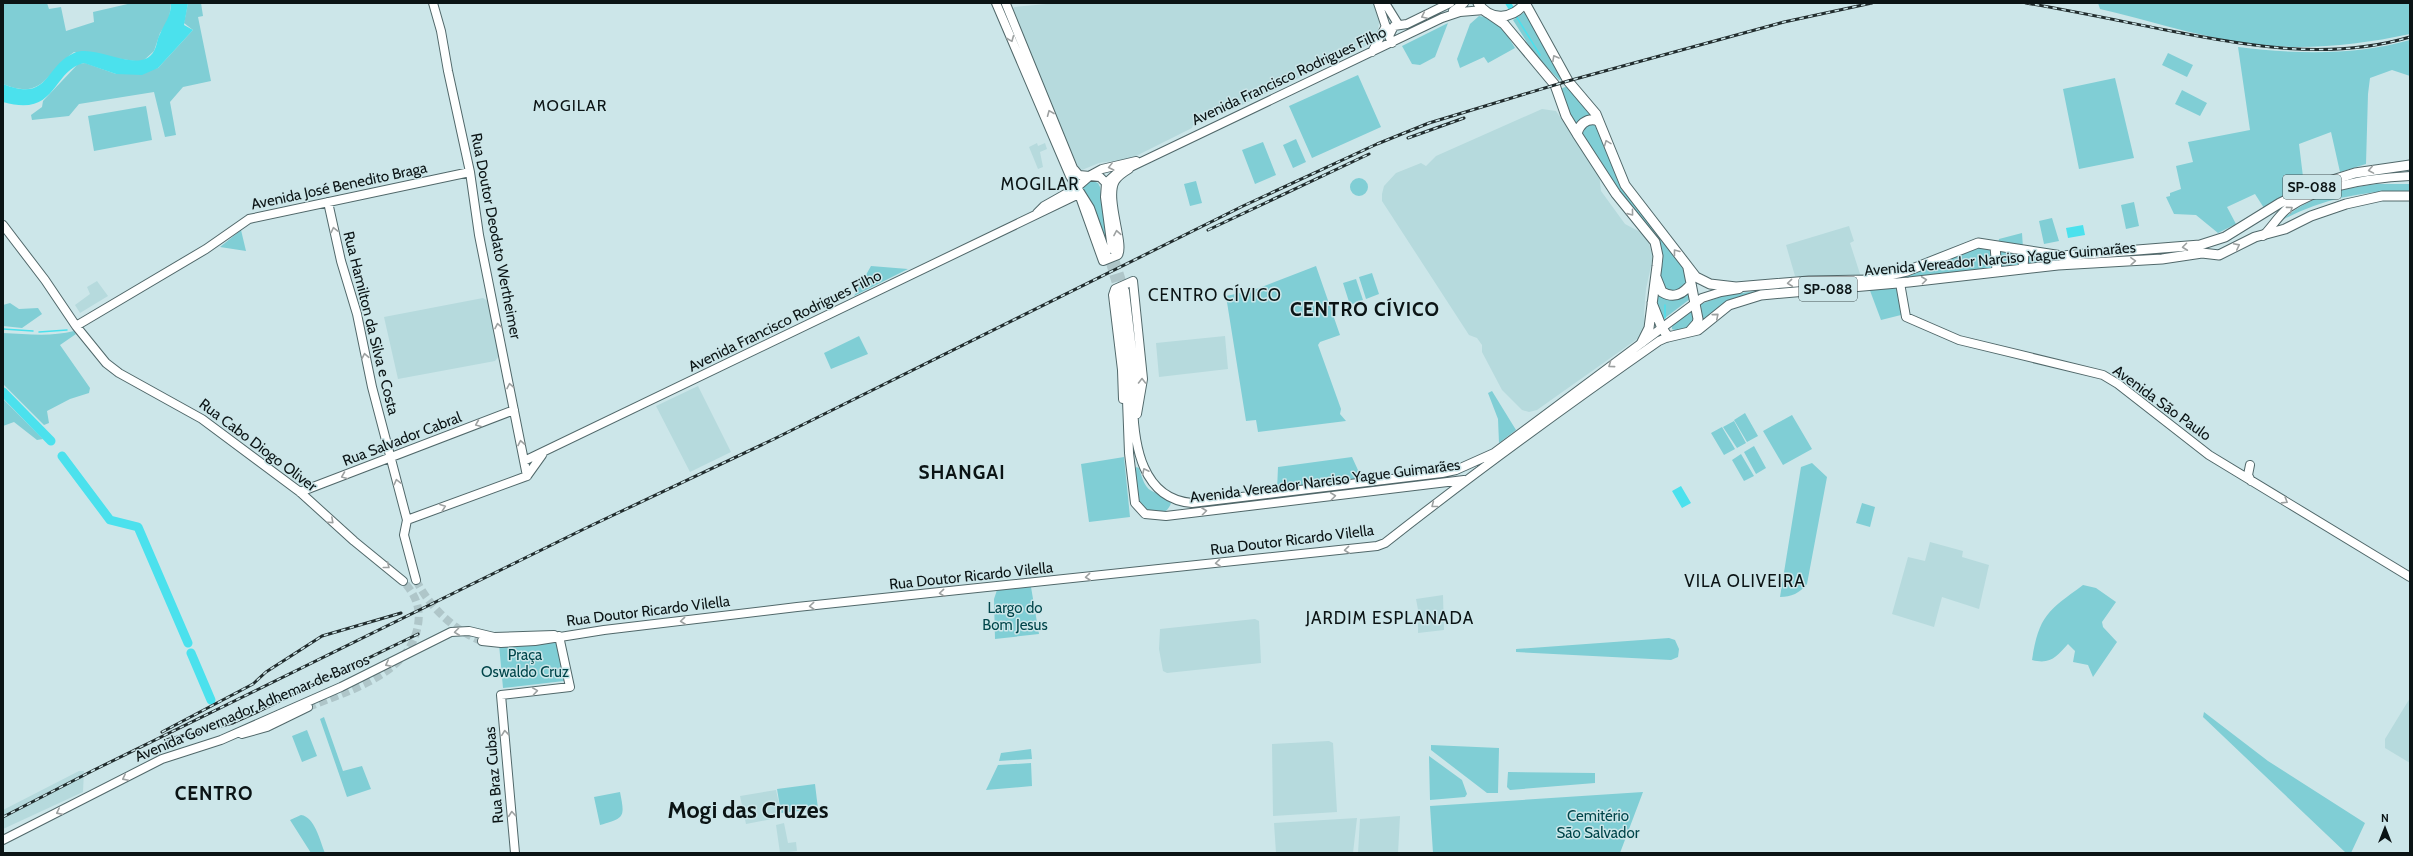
<svg xmlns="http://www.w3.org/2000/svg" width="2413" height="856" viewBox="0 0 2413 856" font-family="Cabin,sans-serif">
	<rect width="100%" height="100%" fill="#cce6e9"/>
	<path fill="#b6dadd" d="M1058 3H1376L1380 15 1378 30 1371 42 1364 47 1242 105 1233 106 1193 125 1192 128 1132 158 1099 163 1082 170 1078 167 1012 11 1014 7Z
		M1542 109 1556 111 1599 173 1601 191 1625 224 1642 233 1648 240 1653 257 1646 289 1644 314 1645 326 1640 337 1537 410 1529 412 1522 410 1502 390 1482 352V345L1477 338 1469 335 1382 201V194L1384 186 1396 173 1421 163 1426 166 1436 156Z
		M1037 143 1038 146 1045 143 1047 149 1040 152 1043 167 1038 169 1029 147Z
		M1849 226 1854 241 1850 243 1861 277 1813 279 1795 276 1786 245Z
		M97 281 108 296 80 313 75 305 90 294 87 287Z
		M483 298 488 301 499 356 495 361 398 379 384 317Z
		M1225 336 1228 369 1159 377 1156 343Z
		M698 386 731 452 690 472 656 406Z
		M1930 542 1963 551 1962 557 1989 565 1979 609 1942 597 1934 627 1892 614 1908 557 1925 561Z
		M1443 595 1444 630 1418 633V623L1420 620 1416 599Z
		M1255 619 1259 621 1261 663 1167 673 1163 671 1159 649 1160 629Z
		M2410 698V763L2385 748V739Z
		M1329 741 1333 743 1337 812 1273 816 1272 744Z
		M79 771H84L83 792 3 829V810Z
		M776 790 782 817 746 824 740 796Z
		M1400 816 1398 853H1358L1360 819Z
		M1357 818 1353 853H1276L1274 823Z
		M784 823 788 843 796 842 797 851 780 853 776 825Z"/>
	<path fill="#80ced5" d="M3 3H47L49 9 61 7 66 31 94 22 93 12 132 3H171L169 20 160 33 154 51 142 62 74 52C46 72 44 101 3 84Z
		M188 3H201L203 16 198 17 211 81 183 87 170 102 176 135 165 137 154 92 79 104 69 116 32 120 31 115 42 107 43 101 78 64 85 63 116 74 158 68 193 30 184 23Z
		M2098 3H2410V34C2354 46 2298 51 2242 43 2194 35 2147 20 2100 9Z
		M1525 12 1563 79 1559 80 1533 52 1513 20Z
		M1479 16C1497 18 1507 34 1515 48L1488 63 1484 57 1460 68 1457 59 1470 24Z
		M1448 23 1435 57 1420 65 1412 64 1402 46Z
		M2410 40V76L2392 70 2370 78 2368 94 2366 164 2340 172 2331 132 2299 144 2304 185 2264 208 2255 194 2227 207 2236 224 2218 233 2196 215 2174 214 2166 197 2170 196V193L2181 189 2176 166 2193 162 2188 142 2250 130 2238 47C2296 54 2353 56 2410 40Z
		M2168 53 2193 65 2187 77 2162 65Z
		M1358 75 1381 127 1312 158 1289 106Z
		M2115 78 2134 158 2079 169 2063 89Z
		M1568 86 1592 115 1582 118 1575 126 1560 89Z
		M2182 90 2207 103 2200 116 2175 104Z
		M146 106 152 140 94 151 88 116Z
		M1593 123 1598 129 1619 184 1683 266 1687 275 1686 284 1678 292 1666 290 1660 279 1663 258 1660 246 1616 188 1581 135 1584 128Z
		M1296 139 1306 162 1293 168 1283 145Z
		M1263 142 1276 175 1255 184 1242 150Z
		M1350 187a9 9 0 1 1 18 0a9 9 0 1 1-18 0Z
		M1090 180 1098 183 1100 187 1107 247 1080 188Z
		M1196 181 1202 203 1190 206 1184 184Z
		M2377 184H2410V191C2365 190 2321 199 2282 220 2308 197 2342 188 2377 184Z
		M2134 202 2139 226 2126 229 2121 205Z
		M2052 218 2059 241 2044 244 2039 221Z
		M241 230 246 251 220 247Z
		M2022 233 2023 248 1998 245 1999 239Z
		M2206 247 2209 249 2056 261 1997 271 2001 262 1997 250 2050 258Z
		M1978 248H1987L1994 253 1996 264 1989 272 1906 281 1904 275Z
		M871 266 908 269 854 296Z
		M1316 266 1340 335 1320 342 1318 345 1341 409 1340 414 1346 421 1258 432 1256 420 1246 421 1226 296 1254 290Z
		M1372 273 1379 294 1366 299 1359 277Z
		M1356 279 1363 300 1350 305 1343 283Z
		M1897 287 1901 315 1881 320 1869 288Z
		M1755 291 1756 293 1702 323 1701 304 1723 296Z
		M1658 292 1676 299 1689 292 1690 299 1661 321 1658 309Z
		M10 303 19 309 38 308 42 314 22 328 3 326V305Z
		M1693 309 1695 319C1689 327 1682 334 1672 329V326Z
		M74 331 76 334 60 345 90 388 89 393 70 399 47 411 49 423 44 425 3 384V333C27 334 51 337 74 331Z
		M859 336 868 354 831 369 824 353Z
		M1492 391 1516 430 1499 443 1498 419 1488 393Z
		M3 399 43 439 37 440 14 422 3 426Z
		M1745 413 1758 436 1747 442 1734 420Z
		M1792 415 1812 449 1783 465 1763 431Z
		M1734 421 1746 443 1737 448 1723 427Z
		M1722 427 1735 449 1724 455 1711 433Z
		M1754 446 1766 468 1756 474 1744 452Z
		M1741 454 1754 476 1744 481 1732 460Z
		M1124 457 1130 517 1089 522 1081 464Z
		M1352 457 1363 481 1277 490 1278 467Z
		M1812 463 1827 477 1807 584C1800 593 1791 597 1780 597L1801 467Z
		M1136 467 1139 468C1147 494 1147 487 1169 500L1171 503C1168 514 1153 519 1144 509 1137 502 1131 475 1136 467Z
		M1862 503 1875 507 1870 527 1856 523Z
		M2083 585 2096 588 2116 602 2102 622 2103 627 2117 642 2093 677 2088 665 2073 662 2075 651 2068 644C2057 656 2051 665 2032 660 2039 615 2048 611 2083 585Z
		M1031 587 1039 634 995 639 994 599 997 590Z
		M1669 638 1675 640 1679 649 1678 657 1671 660 1516 652V649Z
		M549 641 558 643 564 681 503 688 499 644Z
		M2204 712 2268 761 2365 823 2351 853H2346L2203 717Z
		M324 717 343 771 362 766 371 789 347 797 320 719Z
		M307 730 317 756 302 762 292 736Z
		M1431 745 1499 748 1498 793H1487L1431 750Z
		M1031 749 1032 759 999 761 1001 753Z
		M1429 756 1462 780 1467 794 1465 797 1430 800Z
		M1031 763 1032 786 986 790 998 765Z
		M1508 772 1595 773V783L1510 790 1507 787Z
		M815 784 818 809 781 813 777 789Z
		M620 792C625 817 625 818 600 825L594 797Z
		M1643 792 1620 853H1433L1430 806Z
		M301 815C315 817 320 841 325 853H311L290 820Z"/>
	<path fill="#4be1ed" d="M171 3H188L184 25 193 30 158 68 142 75 116 74 84 63C51 71 58 118 3 102V84C50 103 44 66 74 53 96 43 140 76 154 51 157 46 157 39 160 34 165 22 171 17 171 3Z
		M2083 225 2085 235 2068 238 2066 228Z
		M1681 486 1691 503 1682 508 1672 491Z"/>
	<g fill="none" stroke-linecap="round" stroke-linejoin="round">
		<path stroke="#4be1ed" stroke-width="1.5" d="M1516 16 1540 55
			M1665 305V318
			M3 329 33 331
			M39 332 67 330"/>
		<path stroke="#4be1ed" stroke-width="5.5" d="M1508 3 1513 11"/>
		<path stroke="#4be1ed" stroke-width="9" d="M3 392 51 441
			M62 456 110 520 138 527 188 643
			M191 653 211 700"/>
		<path stroke="#afc6c9" stroke-width="8" stroke-dasharray="8 4" stroke-linecap="butt" d="M1112 250 1125 290
			M1110 263 1119 294
			M416 580C429 606 454 631 482 641
			M308 707C348 691 410 674 418 625 421 607 415 594 403 581"/>
		<g stroke="#51686a" stroke-width="10">
			<path id="secondary" d="M433 3 441 31 448 71 470 172 479 235 527 476
				M996 3 1070 176 1090 208 1106 253
				M1378 3 1389 36
				M1385 3 1398 24
				M1006 4 1073 168 1079 175 1100 177 1106 183 1105 197 1112 249
				M1453 11 1464 3
				M1392 43 1389 36 1394 26 1407 24 1450 3
				M1372 52 1386 26
				M1106 183 1116 174 1442 18 1460 12 1484 10
				M328 202 341 261 357 314 372 387 407 520
				M1037 213 1044 206 1076 188 1091 175 1102 169 1136 161
				M3 225 45 280 76 326 106 363 119 373 202 419 300 492 354 541 403 581
				M2263 236C2272 227 2279 215 2288 208 2322 185 2370 178 2410 176
				M1900 283 1906 317 1959 340 2103 375 2118 384 2209 455 2410 577
				M1125 291C1128 319 1132 348 1135 376 1136 386 1133 395 1133 404 1134 445 1142 499 1192 503L1442 473 1456 470 1494 453 1702 298 1721 292 1739 289
				M1119 294 1129 378 1127 400 1129 453 1135 503 1145 514 1166 516 1464 480
				M76 326 206 249 249 219 470 172
				M1123 399 1122 370 1113 295 1115 289 1133 281 1143 379 1137 414
				M524 461 1079 194 1103 261 1118 255C1125 245 1105 198 1115 181 1118 176 1124 172 1129 169
				M2250 465 2248 475 2251 481
				M527 476 542 455
				M300 492 514 410
				M407 520 527 476
				M407 520 404 535 416 580
				M482 641 501 643 535 641 604 630 797 607 1377 546 1385 543C1474 473 1566 406 1659 341L1668 337
				M242 734 267 727 308 707
				M3 840 162 759 221 740 341 687 451 632 469 631 494 637 554 635
				M515 853 501 695 570 687 559 636"/>
		</g>
		<g stroke="#51686a" stroke-width="11">
			<path id="primary" d="M1478 3C1490 22 1513 19 1525 3
				M1525 3 1568 81 1596 114 1625 185 1696 277 1710 284 1736 287 1809 281 1867 280 1907 271 1978 243 2062 256 2200 245 2225 237 2280 203 2320 184 2355 173 2410 165
				M1488 13 1504 24 1555 85 1566 116 1577 134 1616 194 1655 242 1658 256 1657 266 1649 328 1642 342
				M1577 134C1579 125 1586 118 1596 120L1599 122
				M1995 246 1997 271
				M1688 268 1698 319 1697 323 1690 331
				M2023 269 2024 251
				M1656 277 1662 292C1674 299 1683 294 1691 284
				M1652 303 1662 328 1668 337 1698 330 1729 305 1761 295 1909 282 2058 265 2162 259 2202 253 2219 255 2255 237 2285 229 2311 216 2346 204 2382 196H2410"/>
		</g>
		<use href="#secondary" stroke="#fff" stroke-width="8"/>
		<use href="#primary" stroke="#fff" stroke-width="9"/>
		<g stroke="#212c2d" stroke-width="3">
			<path id="rail" d="M2026 3C2073 11 2120 21 2166 30 2247 46 2329 61 2410 37
				M1408 138 1464 118
				M1208 230 1369 154
				M162 732 253 684 266 672 322 636 401 613
				M166 740 233 723 253 714 418 634
				M3 817 92 771 586 528 774 439 1243 206 1377 144 1429 123 1568 81 1784 22 1872 3"/>
		</g>
		<use href="#rail" stroke="#cce6e9" stroke-width="1.5" stroke-dasharray="4.5" stroke-linecap="butt"/>
	</g>
	<defs><path id="oneway-chevron" d="M-2-3.5L2.5 0L-2 3.5" fill="none" stroke-width="1.6" stroke-linecap="round" stroke-linejoin="round"/></defs>
	<g stroke="#9da1a1">
		<use href="#oneway-chevron" transform="translate(1424 16) rotate(155)"/>
		<use href="#oneway-chevron" transform="translate(1011 39) rotate(68)"/>
		<use href="#oneway-chevron" transform="translate(1555 58) rotate(-119)"/>
		<use href="#oneway-chevron" transform="translate(1050 113) rotate(-112)"/>
		<use href="#oneway-chevron" transform="translate(1607 143) rotate(-111)"/>
		<use href="#oneway-chevron" transform="translate(1111 167) rotate(166)"/>
		<use href="#oneway-chevron" transform="translate(2371 170) rotate(170)"/>
		<use href="#oneway-chevron" transform="translate(2290 209) rotate(-36)"/>
		<use href="#oneway-chevron" transform="translate(1631 213) rotate(51)"/>
		<use href="#oneway-chevron" transform="translate(334 230) rotate(-103)"/>
		<use href="#oneway-chevron" transform="translate(1117 233) rotate(-100)"/>
		<use href="#oneway-chevron" transform="translate(2237 246) rotate(-27)"/>
		<use href="#oneway-chevron" transform="translate(2185 247) rotate(173)"/>
		<use href="#oneway-chevron" transform="translate(1676 252) rotate(-128)"/>
		<use href="#oneway-chevron" transform="translate(2133 261) rotate(-3)"/>
		<use href="#oneway-chevron" transform="translate(1924 280) rotate(-7)"/>
		<use href="#oneway-chevron" transform="translate(1790 283) rotate(174)"/>
		<use href="#oneway-chevron" transform="translate(1716 316) rotate(-41)"/>
		<use href="#oneway-chevron" transform="translate(498 326) rotate(-101)"/>
		<use href="#oneway-chevron" transform="translate(365 356) rotate(-101)"/>
		<use href="#oneway-chevron" transform="translate(1611 365) rotate(144)"/>
		<use href="#oneway-chevron" transform="translate(1142 381) rotate(-90)"/>
		<use href="#oneway-chevron" transform="translate(510 386) rotate(-101)"/>
		<use href="#oneway-chevron" transform="translate(478 424) rotate(158)"/>
		<use href="#oneway-chevron" transform="translate(521 443) rotate(-101)"/>
		<use href="#oneway-chevron" transform="translate(1145 471) rotate(-116)"/>
		<use href="#oneway-chevron" transform="translate(344 476) rotate(158)"/>
		<use href="#oneway-chevron" transform="translate(397 482) rotate(-104)"/>
		<use href="#oneway-chevron" transform="translate(1333 496) rotate(-7)"/>
		<use href="#oneway-chevron" transform="translate(2285 501) rotate(32)"/>
		<use href="#oneway-chevron" transform="translate(1434 505) rotate(142)"/>
		<use href="#oneway-chevron" transform="translate(443 507) rotate(-20)"/>
		<use href="#oneway-chevron" transform="translate(1204 511) rotate(-7)"/>
		<use href="#oneway-chevron" transform="translate(331 521) rotate(42)"/>
		<use href="#oneway-chevron" transform="translate(1347 550) rotate(174)"/>
		<use href="#oneway-chevron" transform="translate(1218 563) rotate(174)"/>
		<use href="#oneway-chevron" transform="translate(387 566) rotate(39)"/>
		<use href="#oneway-chevron" transform="translate(1088 577) rotate(174)"/>
		<use href="#oneway-chevron" transform="translate(942 593) rotate(174)"/>
		<use href="#oneway-chevron" transform="translate(812 606) rotate(175)"/>
		<use href="#oneway-chevron" transform="translate(683 621) rotate(174)"/>
		<use href="#oneway-chevron" transform="translate(457 632) rotate(173)"/>
		<use href="#oneway-chevron" transform="translate(388 664) rotate(153)"/>
		<use href="#oneway-chevron" transform="translate(535 691) rotate(-8)"/>
		<use href="#oneway-chevron" transform="translate(505 733) rotate(-96)"/>
		<use href="#oneway-chevron" transform="translate(125 778) rotate(153)"/>
		<use href="#oneway-chevron" transform="translate(59 812) rotate(153)"/>
		<use href="#oneway-chevron" transform="translate(512 814) rotate(-95)"/>
	</g>
	<g text-anchor="middle" stroke-width="3" stroke-linejoin="round" paint-order="stroke">
		<g fill="#cce6e9" stroke="#455355" stroke-width="1">
			<rect x="2283" y="175" width="58" height="24" rx="3"/>
			<rect x="1799" y="277" width="58" height="24" rx="3"/>
		</g>
		<g font-size="14" font-weight="bold" fill="#0b1415">
			<text x="2312" y="192">SP-088</text>
			<text x="1828" y="294">SP-088</text>
		</g>
		<g font-size="15" fill="#0b1415" stroke="#cce6e9">
			<text transform="translate(1289 76) rotate(-25)" y="5">Avenida Francisco Rodrigues Filho</text>
			<text transform="translate(339 186) rotate(-12)" y="5">Avenida José Benedito Braga</text>
			<text transform="translate(496 236) rotate(79)" y="5">Rua Doutor Deodato Wertheimer</text>
			<text transform="translate(2000 259) rotate(-5)" y="5">Avenida Vereador Narciso Yague Guimarães</text>
			<text transform="translate(785 321) rotate(-26)" y="5">Avenida Francisco Rodrigues Filho</text>
			<text transform="translate(371 323) rotate(76)" y="5">Rua Hamilton da Silva e Costa</text>
			<text transform="translate(2162 403) rotate(36)" y="5">Avenida São Paulo</text>
			<text transform="translate(402 439) rotate(-21)" y="5">Rua Salvador Cabral</text>
			<text transform="translate(258 445) rotate(37)" y="5">Rua Cabo Diogo Oliver</text>
			<text transform="translate(1325 481) rotate(-7)" y="5">Avenida Vereador Narciso Yague Guimarães</text>
			<text transform="translate(1292 540) rotate(-7)" y="5">Rua Doutor Ricardo Vilella</text>
			<text transform="translate(971 576) rotate(-6)" y="5">Rua Doutor Ricardo Vilella</text>
			<text transform="translate(648 611) rotate(-7)" y="5">Rua Doutor Ricardo Vilella</text>
			<text transform="translate(252 708) rotate(-23)" y="5">Avenida Governador Adhemar de Barros</text>
			<text transform="translate(494 775) rotate(-95)" y="5">Rua Braz Cubas</text>
		</g>
		<g font-size="15" fill="#00454a" stroke="#cce6e9">
			<text x="1015" y="613">Largo do<tspan x="1015" dy="17">Bom Jesus</tspan></text>
			<text x="525" y="660">Praça<tspan x="525" dy="17">Oswaldo Cruz</tspan></text>
			<text x="1598" y="821">Cemitério<tspan x="1598" dy="17">São Salvador</tspan></text>
		</g>
		<g font-size="16" letter-spacing="1" fill="#0b1415" stroke="#cce6e9">
			<text x="570" y="111">MOGILAR</text>
		</g>
		<g font-size="17" letter-spacing="1" fill="#0b1415" stroke="#cce6e9">
			<text x="1040" y="190">MOGILAR</text>
			<text x="1215" y="301">CENTRO CÍVICO</text>
			<text x="1745" y="587">VILA OLIVEIRA</text>
			<text x="1390" y="624">JARDIM ESPLANADA</text>
		</g>
		<g font-size="19" font-weight="bold" letter-spacing="1" fill="#0b1415" stroke="#cce6e9">
			<text x="1365" y="316">CENTRO CÍVICO</text>
			<text x="962" y="479">SHANGAI</text>
			<text x="214" y="800">CENTRO</text>
		</g>
		<g font-size="23" font-weight="bold" fill="#0b1415" stroke="#cce6e9">
			<text x="748" y="818">Mogi das Cruzes</text>
		</g>
	</g>
	<rect width="2413" height="856" fill="none" stroke="#0b1415" stroke-width="8"/>
	<g transform="translate(2385 828)" stroke="#cce6e9" stroke-width="3" paint-order="stroke">
	<path d="M0-3L7 15L0 10L-7 15Z" fill="#0b1415"/>
	<text y="-6" font-size="11" font-weight="bold" text-anchor="middle" fill="#0b1415">N</text>
	</g>
</svg>
